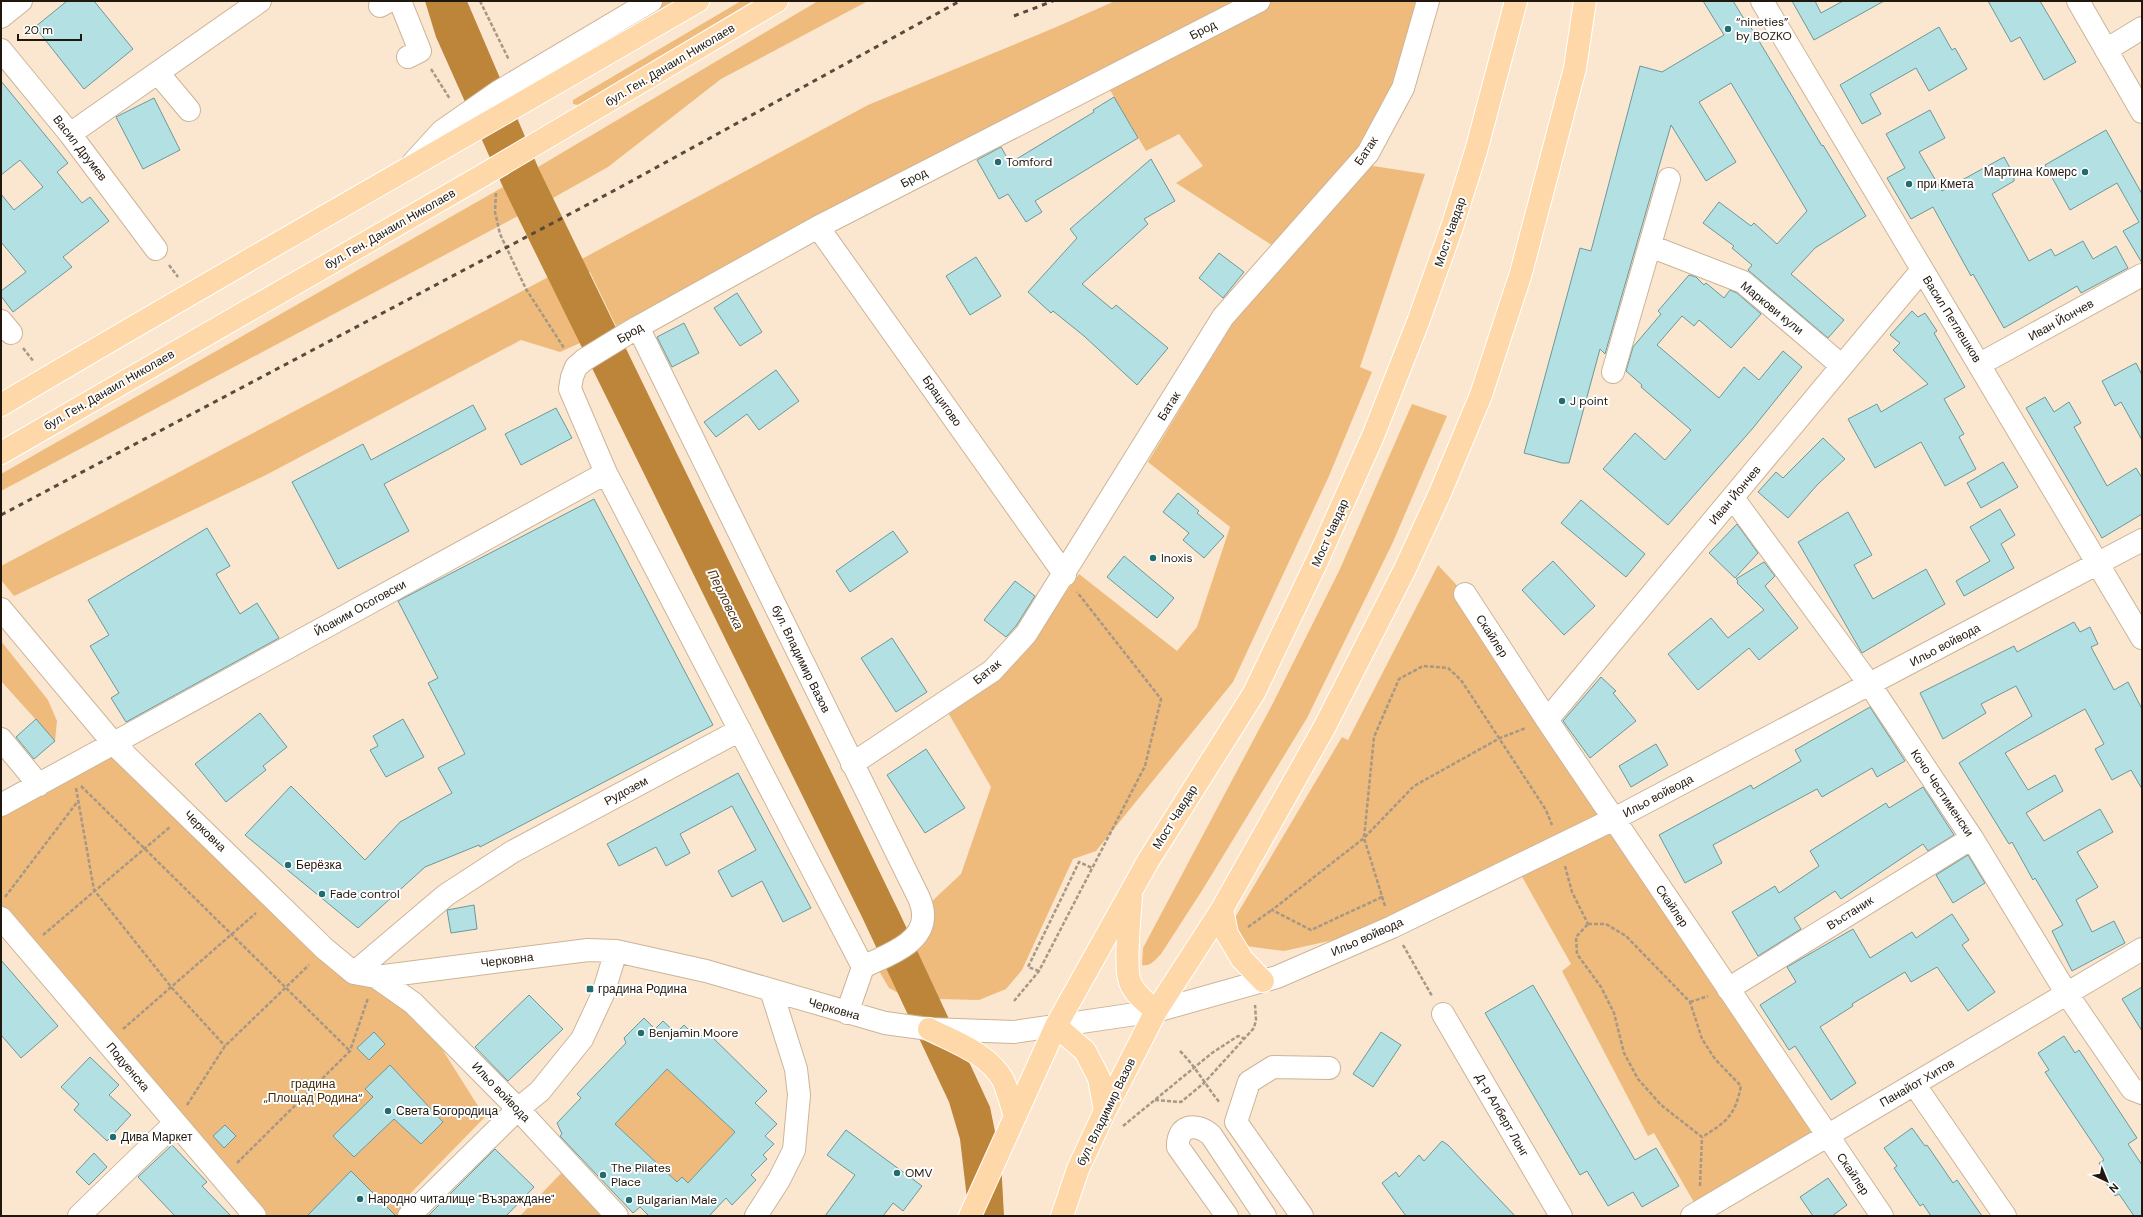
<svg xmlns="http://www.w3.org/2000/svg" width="2143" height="1217" viewBox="0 0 2143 1217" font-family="'DM Sans',sans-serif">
	<rect width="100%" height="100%" fill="#fbe7cf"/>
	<path fill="#eebb7c" d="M664 1H676L491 110 523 84Z
		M741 1H753L578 105 573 104V100Z
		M818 1H868L721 79 608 167 553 198 538 167Z
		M1115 1H1242L815 220 616 326 590 272 555 290 580 343 560 352 521 340 266 475 14 596 1 580V566L526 289 868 105 1054 28Z
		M1259 1H1428L1368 153 1281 251 1176 183 1203 166 1179 134 1146 151 1104 80Z
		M1367 165 1425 174 1360 367 1372 372 1329 476 1233 682 1096 851 1073 859 1022 970 1006 989 979 1000 936 999 904 996 889 988 879 971 930 903 961 874 991 787 946 709 1030 641 1079 574 1177 651 1197 627 1230 527 1148 462 1232 324Z
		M503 187 518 216 1 491V474Z
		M1412 404 1447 416 1393 542 1307 718 1203 889 1161 954C1155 960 1150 967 1142 965L1143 948 1273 703 1340 569Z
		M1438 565 1465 594 1827 1135 1699 1211 1654 1133 1648 1136 1562 971 1571 964 1516 866 1392 927 1284 951 1246 946 1234 929 1236 916 1342 737 1348 740Z
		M1 641 48 700 57 721 55 741 1 681Z
		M114 744 325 949 413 1003 485 1117 405 1199 397 1216H256L1 918V805Z
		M667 1069 735 1132 688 1183 682 1177 677 1182 615 1124Z
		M569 1165 617 1216H520Z"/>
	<path fill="#bd8539" d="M425 1H467L538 167 900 914 990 1107 1001 1161 1004 1216H969L960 1139 949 1102 862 917 503 187 436 37Z"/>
	<path fill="#b2e0e3" stroke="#6c989a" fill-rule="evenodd" d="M67 1H94L133 49 84 89 35 27Z
		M1703 1H1733L1746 22 1747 21 1822 146 1823 145 1866 216 1815 248 1791 274 1844 320 1828 338 1748 270 1752 265 1732 248 1734 246 1703 223 1719 202 1751 226 1754 223 1777 244 1807 211 1731 83 1699 102 1736 162 1706 181 1671 125 1605 354 1600 349 1569 463H1562L1524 453 1580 248 1591 251 1640 66 1662 72 1724 35Z
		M1792 1H1815L1821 13 1843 1H1884L1814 40Z
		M1988 1H2040L2076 62 2044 80 2020 37 2011 42Z
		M1939 27 1952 50 1955 48 1967 69 1929 91 1916 68 1870 94 1881 114 1862 124 1840 85Z
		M1 81 68 163 57 172 82 203 90 197 109 221 63 257 72 267 13 312 1 296V291L26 272 1 242V194L14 210 43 187 20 160 1 175Z
		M1114 97 1138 138 1035 201 1042 212 1026 222 1008 194 999 199 977 160 1001 147 1010 163 1094 112 1093 110Z
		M154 98 180 150 143 169 116 117Z
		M1930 110 1945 138 1919 152 1942 191 2004 157 2014 175V181L1992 194 2029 261 2051 249 2055 256 2083 241 2093 259 2116 246 2128 268 2081 293 2077 286 2004 328 1973 274 1971 276 1933 207 1911 219 1887 178 1905 168 1886 134Z
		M2106 130 2142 194V263L2123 231 2139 222 2117 183 2070 210 2045 165Z
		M1151 159 1175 201 1144 219 1148 224 1082 284 1112 309 1116 305 1168 348 1137 385 1084 336 1053 311 1051 313 1028 292 1077 238 1070 229Z
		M1219 253 1244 272 1223 298 1199 278Z
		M976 257 1001 296 970 315 946 276Z
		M1689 275 1696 277 1704 285 1706 283 1724 298 1730 290 1737 293 1761 314 1731 348 1699 320 1694 326 1682 316 1657 345 1719 398 1744 367 1759 380 1783 351 1802 367 1753 428 1668 525 1603 469 1635 433 1665 460 1691 430 1641 387 1642 385 1626 371 1633 347 1661 314 1658 311Z
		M737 293 762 332 740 346 714 308Z
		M1912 311 1918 317 1925 313 1937 331 1934 333 1965 387 1944 399 1964 434 1959 437 1976 469 1945 486 1921 442 1875 468 1848 419 1877 404 1881 412 1928 384 1893 350 1900 343 1890 335Z
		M684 323 699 353 672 367 657 337Z
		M2136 363 2142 375V440L2121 402 2115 406 2102 381Z
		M776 370 799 401 759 430 747 414 716 437 704 422Z
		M2045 397 2054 412 2069 402 2081 423 2074 427 2107 486 2136 468 2142 478V514L2102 538 2026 408Z
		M473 405 486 429 384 484 409 531 338 569 292 482 363 444 371 460Z
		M556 408 572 438 521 465 505 434Z
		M1823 438 1845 459 1818 484 1788 518 1758 492 1776 472 1783 478Z
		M2003 462 2018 487 1981 508 1967 483Z
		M1178 493 1199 511 1197 513 1224 536 1204 558 1183 540 1189 533 1163 512Z
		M594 499 713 725 480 847 479 845 425 867 358 928 245 835 291 786 365 860 400 822 452 793 438 768 465 754 428 683 438 678 398 601Z
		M1581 500 1645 554 1626 577 1561 523Z
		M2000 509 2015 535 2001 544 2014 568 1964 596 1956 581 1990 561 1970 527Z
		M1848 512 1872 555 1854 565 1873 599 1926 569 1945 604 1862 653 1798 542Z
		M1737 524 1758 553 1735 578 1709 553Z
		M207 528 230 566 216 574 240 614 257 603 279 638 126 722 111 698 119 693 90 646 109 635 88 600Z
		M893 531 908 552 850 592 836 571Z
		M1124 556 1174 598 1157 618 1107 577Z
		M1553 561 1595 606 1564 635 1522 590Z
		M1764 562 1775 576 1765 586 1798 628 1759 660 1749 648 1698 690 1668 654 1711 618 1728 638 1764 610 1737 583 1738 581 1736 579Z
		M1015 581 1035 596 1016 626 1006 637 984 620Z
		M2074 622 2080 632 2090 627 2098 644 2091 647 2114 690 2128 682 2142 709V789L2131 770 2112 780 2095 749 2104 744 2085 709 2005 753 2028 790 2055 775 2063 791 2026 813 2044 841 2100 809 2113 832 2077 852 2098 887 2076 900 2092 932 2114 921 2125 943 2072 971 2052 931 2063 925 2035 878 2033 880 2012 842 2009 844 1959 763 2032 716 2016 686 1981 704 1986 713 1943 739 1920 693 2014 646 2017 652Z
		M892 638 927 692 896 712 861 658Z
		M1601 677 1616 691 1613 693 1636 721 1590 758 1563 721Z
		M1870 707 1905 761 1877 777 1872 768 1822 797 1817 789 1713 845 1722 863 1685 883 1659 835 1751 785 1753 789 1801 761 1795 750Z
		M260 713 287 747 263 766 266 770 226 802 195 764Z
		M36 719 55 741 34 759 16 737Z
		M403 719 424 757 386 777 370 750 378 746 373 736Z
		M1656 744 1668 765 1631 787 1619 766Z
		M926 749 965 808 925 833 887 775Z
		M738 773 811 908 783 922 762 881 732 897 718 871 756 850 732 806 680 834 690 853 666 866 656 847 619 866 607 844Z
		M1923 787 1954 835 1928 851 1923 844 1841 899 1835 891 1794 918 1801 929 1758 956 1732 912 1775 886 1779 893 1819 866 1810 851 1886 803 1889 808Z
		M1968 855 1985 883 1953 903 1936 875Z
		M474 905 477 929 451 933 447 910Z
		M1952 914 1969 940 1962 945 1995 992 1968 1011 1937 967 1911 982 1905 972 1852 1004 1853 1006 1820 1027 1856 1083 1831 1100 1795 1046 1789 1050 1760 1005 1796 982 1787 967 1853 929 1870 958 1912 932 1916 938Z
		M1 960 58 1026 21 1058 1 1035Z
		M1533 985 1635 1160 1656 1148 1679 1186 1642 1207 1633 1192 1608 1206 1587 1171 1580 1175 1485 1013Z
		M2142 987V1031L2122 999Z
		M529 995 563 1029 508 1081 475 1047Z
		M644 1018 655 1029 663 1021 676 1033 684 1025 698 1039 706 1031 767 1091 755 1103 777 1124 765 1136 774 1144 763 1155 767 1159 751 1175 756 1180 732 1205 726 1198 709 1216H649L640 1207 633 1213 560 1136 562 1134 557 1123 581 1098 577 1094 626 1043 624 1038ZM667 1069 735 1132 688 1183 682 1177 677 1182 615 1124Z
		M374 1032 385 1044 369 1060 357 1048Z
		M1381 1032 1401 1045 1373 1087 1353 1074Z
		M2064 1036 2075 1053 2079 1050 2137 1138 2128 1144 2142 1165V1216H2134L2119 1194 2115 1196 2101 1176 2105 1173 2099 1163 2104 1160 2045 1072 2049 1070 2038 1053Z
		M90 1057 119 1085 109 1095 131 1115 107 1141 74 1110 79 1104 61 1087Z
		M390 1065 443 1122 421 1144 394 1119 354 1157 333 1136 373 1097 365 1089Z
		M225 1125 236 1136 224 1148 213 1136Z
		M1912 1128 1925 1146 1927 1145 1953 1183 1957 1180 1982 1216H1931L1923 1204 1920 1206 1894 1168 1897 1166 1884 1148Z
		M846 1130 922 1186 903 1211 893 1203 883 1216H825L855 1175 827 1155Z
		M1442 1141 1448 1145 1515 1216H1406L1382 1183 1396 1172 1399 1177 1419 1155 1424 1161Z
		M172 1145 207 1182 202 1186 231 1216H175L138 1177Z
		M495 1149 534 1187 506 1216H428Z
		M94 1153 107 1167 89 1185 76 1172Z
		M351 1171 396 1216H307Z
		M1828 1178 1847 1205 1832 1216H1813L1800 1197Z"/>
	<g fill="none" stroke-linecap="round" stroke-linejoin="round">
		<g stroke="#cdb498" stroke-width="24">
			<path id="minor" d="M400 1 420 51 408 57
				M1762 1 2142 638
				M2078 1 2142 112
				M380 6 389 1
				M1 17 21 1
				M1 50 70 134 156 249
				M2106 50 2142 28
				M158 73 189 110
				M70 134 260 1
				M412 164 442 131 498 92 651 1
				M818 227 1065 575
				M1650 246 1743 282 1842 366
				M1 321 11 333
				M638 327 919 898C921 903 923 909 923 914 925 944 884 956 863 967L847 1013
				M1980 364 2142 275
				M1613 372 1669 179
				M1733 498 1870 685 1972 838 2067 994 2132 1089 2142 1093
				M1465 594 1547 720 1882 1216
				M1 609 114 744 325 949 354 973 376 977 588 950 616 951 706 971 885 1023 929 1029 1014 1032 1156 1011 1277 977 1392 927 1614 819 2142 540
				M1547 720 1922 270
				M1 739 39 785
				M852 764 992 671 1026 634 1223 317 1368 153 1403 88 1428 1
				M1 805 606 473
				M1 918 255 1216
				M863 967 606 473 570 389 572 377 576 367 584 360 638 327 818 227 1259 1
				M354 973 446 895 512 852 740 730
				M376 977 413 1003 518 1109 617 1216
				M1728 989 1972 838
				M1443 1014 1561 1216
				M1914 1084 2005 1216
				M79 1216 175 1123
				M409 1216 518 1109 540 1091 582 1039 603 994 616 951
				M756 1216 779 1180 794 1150 799 1095 796 1069 771 990
				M1227 1216 1178 1147C1177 1125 1196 1122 1211 1135L1265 1216
				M1302 1216 1236 1122 1249 1082 1273 1067 1329 1068
				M1692 1216 2142 949"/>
		</g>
		<g stroke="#fff" stroke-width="24">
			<path id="major" d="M1 405C232 268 466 136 698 1
				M1 453 480 177 777 1
				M1131 896C1130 915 1124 967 1130 982 1134 994 1147 1003 1156 1011
				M1222 909 1227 934 1242 959 1263 981
				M1056 1026 1085 1051 1099 1078 1105 1111
				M929 1029C954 1042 988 1053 1003 1080 1008 1091 1011 1104 1015 1116
				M970 1216 1056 1026 1148 861 1254 693 1318 559 1373 436 1418 322 1452 227 1476 151 1516 1
				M1062 1216 1078 1169 1105 1111 1156 1011 1222 909 1324 728 1405 569 1440 493 1481 395 1521 273 1575 68 1585 1"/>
		</g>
		<path stroke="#a79785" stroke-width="2.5" stroke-dasharray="4 2" stroke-linecap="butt" d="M480 1 509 60
			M431 69 450 99
			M496 193 495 212 500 234 526 289 564 348
			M169 265 178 277
			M23 348 34 362
			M81 786 350 1051
			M76 788 94 890 172 988 225 1046
			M1565 866 1572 892 1588 924
			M5 897 78 801
			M1382 897 1311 930 1272 910 1364 838 1414 786 1500 738 1526 728
			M1385 906 1364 838 1374 737 1399 679 1423 666 1448 668 1461 680 1546 810 1552 825
			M1588 924H1606L1626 936 1690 1002 1702 1039 1715 1059 1741 1086C1735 1115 1727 1122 1702 1137L1661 1105 1638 1079 1624 1053 1614 1013 1601 987 1577 954 1576 937Z
			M1248 927 1272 910
			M43 935 170 827
			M1403 945 1432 996
			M1039 971 1028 967 1079 862 1092 868
			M1014 1001 1039 971 1145 766 1161 699 1077 592
			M1690 1002 1708 996
			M123 1029 256 913
			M1180 1051C1196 1067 1206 1086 1220 1103
			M1155 1100 1181 1102 1204 1083 1254 1028 1256 1020 1255 1005
			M187 1105 225 1046 309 965
			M1123 1126 1212 1053 1238 1036 1245 1039
			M237 1163 350 1051 368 998
			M1700 1186 1702 1137"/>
		<use href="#minor" stroke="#fff" stroke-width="22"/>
		<use href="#major" stroke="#fed8a9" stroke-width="22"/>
		<path stroke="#574b3d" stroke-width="3" stroke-dasharray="5 5" stroke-linecap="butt" d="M1014 16 1053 1
			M1 515 617 189 960 1"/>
	</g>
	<g fill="#206c70" stroke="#fff" stroke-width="1.5">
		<circle cx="1728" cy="29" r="4"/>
		<circle cx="998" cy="162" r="4"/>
		<circle cx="2085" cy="172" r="4"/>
		<circle cx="1909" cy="184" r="4"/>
		<circle cx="1562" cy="401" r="4"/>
		<circle cx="1153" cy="558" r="4"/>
		<circle cx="288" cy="865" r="4"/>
		<circle cx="322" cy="894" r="4"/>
		<rect x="586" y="985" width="8" height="8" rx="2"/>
		<circle cx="641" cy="1033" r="4"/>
		<circle cx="388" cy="1111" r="4"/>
		<circle cx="113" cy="1137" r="4"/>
		<circle cx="897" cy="1173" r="4"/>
		<circle cx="603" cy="1175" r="4"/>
		<circle cx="360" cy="1199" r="4"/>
		<circle cx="629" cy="1200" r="4"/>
	</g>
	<g text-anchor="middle" stroke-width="4" stroke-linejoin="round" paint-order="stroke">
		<g font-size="12" fill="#20170d" stroke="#fff" text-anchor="start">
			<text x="1736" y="26">“nineties”<tspan x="1736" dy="14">by BOZKO</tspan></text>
			<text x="1006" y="166">Tomford</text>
			<text x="2077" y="176" text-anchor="end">Мартина Комерс</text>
			<text x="1917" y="188">при Кмета</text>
			<text x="1570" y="405">J point</text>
			<text x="1161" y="562">Inoxis</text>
			<text x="296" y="869">Берёзка</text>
			<text x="330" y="898">Fade control</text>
			<text x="598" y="993">градина Родина</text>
			<text x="649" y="1037">Benjamin Moore</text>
			<text x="396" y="1115">Света Богородица</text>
			<text x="121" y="1141">Дива Маркет</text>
			<text x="611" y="1172">The Pilates<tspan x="611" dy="14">Place</tspan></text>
			<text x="905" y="1177">OMV</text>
			<text x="368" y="1203">Народно читалище "Възраждане"</text>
			<text x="637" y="1204">Bulgarian Male</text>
		</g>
		<g font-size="12" fill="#20170d" stroke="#fff">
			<text transform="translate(1203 30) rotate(-27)" y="4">Брод</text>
			<text transform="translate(670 65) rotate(-31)" y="4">бул. Ген. Данаил Николаев</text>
			<text transform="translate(80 148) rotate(52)" y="4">Васил Друмев</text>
			<text transform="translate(1366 151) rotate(-56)" y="4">Батак</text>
			<text transform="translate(914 178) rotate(-27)" y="4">Брод</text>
			<text transform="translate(390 229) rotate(-30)" y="4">бул. Ген. Данаил Николаев</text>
			<text transform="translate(1450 232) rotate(-71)" y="4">Мост Чавдар</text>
			<text transform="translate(1772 308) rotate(39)" y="4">Маркови кули</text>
			<text transform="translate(1952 319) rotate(58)" y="4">Васил Петлешков</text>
			<text transform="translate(2061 320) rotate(-29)" y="4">Иван Йончев</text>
			<text transform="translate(630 333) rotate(-30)" y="4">Брод</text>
			<text transform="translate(109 390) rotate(-30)" y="4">бул. Ген. Данаил Николаев</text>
			<text transform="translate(942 401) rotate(55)" y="4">Брацигово</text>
			<text transform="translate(1169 406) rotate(-58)" y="4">Батак</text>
			<text transform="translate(1735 495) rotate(-50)" y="4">Иван Йончев</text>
			<text transform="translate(1330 533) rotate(-66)" y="4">Мост Чавдар</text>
			<text transform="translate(360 608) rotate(-29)" y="4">Йоаким Осоговски</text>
			<text transform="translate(1492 636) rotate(57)" y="4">Скайлер</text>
			<text transform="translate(1945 645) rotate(-28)" y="4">Ильо войвода</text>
			<text transform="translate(801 659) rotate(64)" y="4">бул. Владимир Вазов</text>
			<text transform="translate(987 672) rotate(-39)" y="4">Батак</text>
			<text transform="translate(626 791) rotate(-28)" y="4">Рудозем</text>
			<text transform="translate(1942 793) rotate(56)" y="4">Кочо Честименски</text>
			<text transform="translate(1658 796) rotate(-28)" y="4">Ильо войвода</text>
			<text transform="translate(1175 817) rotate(-58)" y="4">Мост Чавдар</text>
			<text transform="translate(205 831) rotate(44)" y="4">Черковна</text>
			<text transform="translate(1672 906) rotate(56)" y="4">Скайлер</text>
			<text transform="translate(1850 913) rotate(-32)" y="4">Въстаник</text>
			<text transform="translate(1367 937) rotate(-24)" y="4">Ильо войвода</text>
			<text transform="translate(507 960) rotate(-7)" y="4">Черковна</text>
			<text transform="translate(834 1009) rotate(16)" y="4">Черковна</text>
			<text transform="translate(128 1067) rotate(50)" y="4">Подуенска</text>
			<text transform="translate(1917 1083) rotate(-30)" y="4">Панайот Хитов</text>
			<text transform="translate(501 1092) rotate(46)" y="4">Ильо войвода</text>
			<text transform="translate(1106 1112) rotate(-64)" y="4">бул. Владимир Вазов</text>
			<text transform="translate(1502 1115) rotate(60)" y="4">Д-р Алберт Лонг</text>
			<text transform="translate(1853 1174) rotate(56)" y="4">Скайлер</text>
		</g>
		<g font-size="12" fill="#412a08" stroke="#fff">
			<text x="313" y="1088">градина<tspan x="313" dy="14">„Площад Родина“</tspan></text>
		</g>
		<g font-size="13" font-style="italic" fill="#4c3414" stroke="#fff">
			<text transform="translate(726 599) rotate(64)" y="5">Перловска</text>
		</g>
	</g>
	<rect width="2143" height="1217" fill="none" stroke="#20170d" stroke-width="4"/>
	<g transform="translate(2107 1181) rotate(136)" stroke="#ffffff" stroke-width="3" paint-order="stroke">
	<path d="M0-3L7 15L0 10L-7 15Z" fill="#20170d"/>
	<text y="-6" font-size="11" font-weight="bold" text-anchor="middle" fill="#20170d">N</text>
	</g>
	<path d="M18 34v6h63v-6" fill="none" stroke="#20170d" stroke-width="2"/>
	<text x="24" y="34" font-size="12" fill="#20170d" stroke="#ffffff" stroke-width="3" paint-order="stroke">20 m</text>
</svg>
